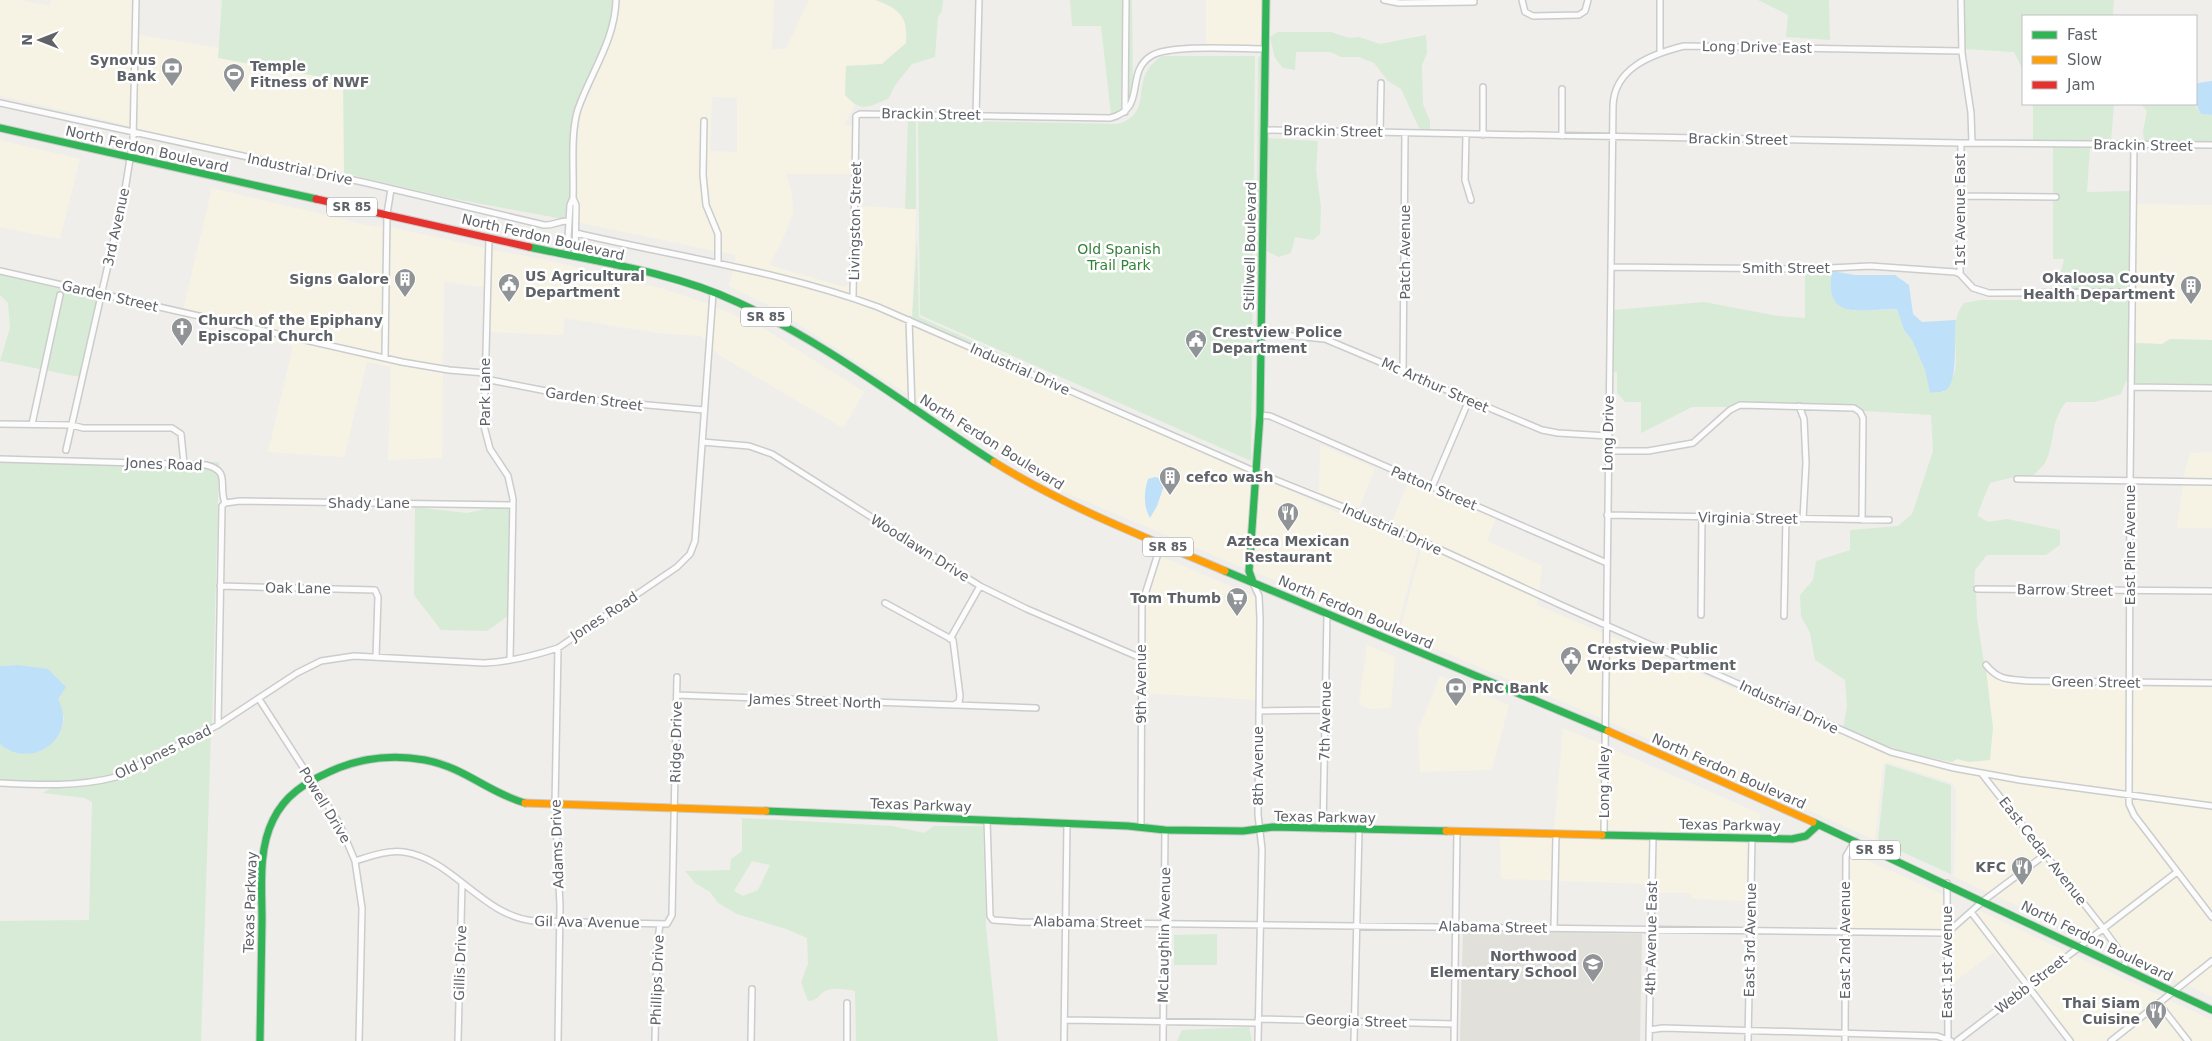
<svg xmlns="http://www.w3.org/2000/svg" width="2212" height="1041" viewBox="0 0 2212 1041" font-family="'DejaVu Sans',sans-serif">
	<rect width="100%" height="100%" fill="#efeeea"/>
	<path fill="#f7f3e4" fill-rule="evenodd" d="M0 0H20L50 6 51 0H133L131 126 0 96Z
		M619 0H774L772 49H786L809 0H875L895 8 905 21 906 43 882 64 846 66 845 95 855 105 844 125H853V174H786L792 193 793 213 782 241 769 265 844 287 851 283 850 294 734 264 736 255 722 252 721 233 709 205 707 175V118L700 119V176L703 206 715 235V251L577 222 578 132 580 115 615 32ZM712 97 737 98V152L710 151Z
		M1206 0H1262V46L1206 47Z
		M139 35 220 48 219 58 344 81V173L223 148 137 128Z
		M0 140 80 159 60 239 0 227Z
		M212 188 375 227 383 226 381 353 183 310Z
		M2137 204 2212 205V340L2170 339 2162 344 2135 343Z
		M859 206 916 209 912 317 856 296Z
		M390 227 485 248 484 287 444 282 443 366 388 355Z
		M492 250 542 259 660 288 709 304 706 341 701 336 657 333 565 318 563 335 490 332Z
		M733 269 823 291 906 322 907 394 777 310 729 286Z
		M715 307 760 326 864 392 843 428 719 355 712 348Z
		M222 324 443 372 442 458 388 460 391 367 367 362 344 457 268 452 293 346 254 337Z
		M913 326 1253 474 1246 569 1071 495 1035 476 914 399Z
		M1320 445 1375 468 1359 508 1392 522 1409 480 1496 518 1487 541 1542 566 1539 592 1380 518 1260 470V469L1319 492Z
		M2212 452V479H2183L2190 453Z
		M1258 476 1418 549 1397 630 1252 571Z
		M2183 485H2212V528H2177Z
		M1305 495 1376 523 1538 598 1537 605 1603 633 1601 718 1396 632 1400 630 1421 550 1419 547Z
		M1160 556 1256 597V700L1144 693 1146 604Z
		M1610 636 1890 754 1980 776 2041 854 1989 893 1951 875 1954 873 1956 823V790L1952 783 1887 762 1883 764 1875 840 1608 721Z
		M1367 645 1395 657 1391 708 1371 709 1359 704Z
		M1986 670 1995 678 2002 681 2126 686 2125 791 2021 777 1913 755 1952 762 1957 759 1969 762 1993 728Z
		M1440 676 1509 705 1492 770 1420 772 1418 731Z
		M2133 686 2212 688V803L2132 792Z
		M1563 728 1601 744V832L1554 831Z
		M1608 747 1761 814 1755 835 1607 832Z
		M1989 778 2125 797 2127 809 2131 817 2173 872 2104 924Z
		M2132 798 2212 809V912L2137 814Z
		M1500 835 1553 837 1552 880 1501 879Z
		M1559 837 1650 839 1648 884 1559 881Z
		M1657 839 1749 841 1747 901 1692 899 1691 893H1654Z
		M1851 853 1944 895 1943 930 1848 929 1849 856Z
		M2045 859 2099 928 2085 938 1996 896Z
		M2176 876 2212 922V957L2181 983 2128 958 2108 929Z
		M1978 910 2067 952 2028 982 1975 913Z
		M1971 917 2023 986 2022 987 1994 952 1950 985V935Z
		M2073 955 2163 997 2106 1041H2074L2032 987Z
		M2212 965V997L2187 985Z
		M2169 1000 2212 1020V1041H2192L2164 1004Z
		M2159 1008 2184 1041H2116Z"/>
	<path fill="#e2e0da" d="M1463 930 1642 934 1640 1041H1460Z"/>
	<path fill="#d8ebd6" fill-rule="evenodd" d="M222 0H612C612 42 584 73 574 112 566 147 572 185 568 220L450 198 344 173 343 81 218 58Z
		M875 0H943L942 11 938 17 935 57 912 64 896 84 888 99C867 107 862 113 845 95L846 66 882 64 906 43C909 16 898 8 875 0Z
		M1070 0H1123L1121 111 1111 115 1101 26H1072Z
		M1130 0H1132L1133 80 1128 104Z
		M1758 0H1829L1830 40 1786 37 1788 15Z
		M1964 0H2114L2113 14 2115 16H2023V70L2014 52 1965 49Z
		M1278 32H1331L1349 38 1359 37 1380 44 1426 35 1427 53 1422 65 1423 104 1430 121V131L1420 130 1401 89 1388 81 1374 63 1359 57H1341L1330 52H1296L1295 70 1283 68 1275 58 1270 37Z
		M1162 56H1255L1251 461 920 315 918 120 1118 124C1157 112 1126 79 1162 56Z
		M1261 56 1258 327H1256L1258 57Z
		M2033 104H2114L2111 142 2033 141Z
		M2141 104H2194L2201 114 2212 115V142H2144L2143 132 2147 111Z
		M908 117 1039 120 918 118 916 121V209H905Z
		M1267 138 1318 141 1316 170 1321 207 1320 234 1313 240 1295 237 1291 253 1279 257 1266 251Z
		M2053 147H2090L2087 192 2130 191V289L2050 290 2060 277 2064 259H2053V200L2060 199 2059 194H2053Z
		M917 239 919 317 1008 357 1006 360 912 318Z
		M1832 271C1823 322 1862 310 1897 309L1904 330 1912 340 1925 370 1931 393 1944 392C1947 386 1953 378 1955 371 1959 348 1948 323 1964 303L1981 300H2036L2043 296 2129 295 2128 381H2126L2121 394 2095 402H2066C2049 423 2056 442 2045 463 2042 467 2037 471 2034 475L2014 477 1990 483 1979 510 1978 516 1988 522 2007 519 2060 530V545L2046 555H1987L1975 570 1974 591H1976L1977 618 1984 663 1981 665 1986 670 1993 728 1990 760 1969 762 1957 759 1952 762C1914 755 1878 745 1843 728L1847 707 1845 680 1815 660 1810 633 1801 616 1800 595 1813 580 1816 561 1850 550V530L1898 526 1912 514 1933 451 1931 415 1864 411 1853 405 1740 402 1729 407H1692L1641 433V402H1625L1617 393V373L1613 371V310L1704 302 1778 316 1805 318V274Z
		M0 274 97 297 79 376H74L0 361 10 328 8 303 0 295Z
		M2170 339 2212 340V384L2135 383V343L2162 344Z
		M0 460 219 462 212 725 115 774C77 784 39 782 0 780V744L9 751 60 733 64 719 58 699 18 665 0 666Z
		M415 507 467 513 489 508H509L508 616 487 631 441 630 414 595Z
		M211 732 201 1041H0V921L89 920 92 802 85 798 43 793 51 788 100 784 117 779Z
		M1886 764 1951 785V874L1878 841Z
		M742 818 892 826 924 833 934 826H983L986 927 998 1041H856L855 991C847 989 833 987 825 991 817 996 819 1000 808 1001L801 982 808 964 807 938 786 929 737 914 718 903 710 892 695 883 685 871 730 870 731 859 742 851ZM752 861 770 865 758 890 743 896 734 891Z
		M1217 934V965H1174V935Z
		M1249 1027 1252 1041H1177L1182 1030Z"/>
	<path fill="#bfe0f9" d="M2212 81V115L2201 114C2196 106 2192 93 2198 83Z
		M1832 271 1855 275H1895L1909 285 1913 314 1922 322 1956 320C1953 336 1959 381 1946 390 1942 393 1935 392 1930 393L1925 370 1912 340 1904 330 1897 309C1862 309 1823 323 1832 271Z
		M1155 477 1166 480 1157 506 1150 518C1143 506 1144 491 1148 479Z
		M18 665 48 669 66 687 58 699C79 738 30 771 0 744V666Z"/>
	<g fill="none" stroke-linecap="round" stroke-linejoin="round">
		<g stroke="#cbcccc" stroke-width="8">
			<path id="street" d="M1384 0 1399 3 1474 2
				M1522 0 1525 12 1533 16 1579 15 1585 11 1588 0
				M1660 0V53
				M1961 0 1962 53 1971 113 1972 143
				M0 103 367 183 544 225C553 226 560 220 569 221
				M1125 112 1126 0
				M976 115 979 0
				M704 121 703 175 706 205 718 234V263
				M1264 130 1961 143 2212 145
				M1380 133 1381 83
				M1466 135 1465 180 1471 200
				M1483 135V87
				M1562 136V89
				M1961 143 1960 274 1973 288 1989 293 2133 292
				M2134 145 2130 482 2129 804 2134 815 2212 917
				M1961 196 2056 197
				M573 198 576 205 575 257
				M576 233C677 257 781 271 878 307L1256 472 1378 521 1563 606 1891 752 1954 768 2020 780 2212 806
				M489 238 484 426 490 449 508 476 513 499 510 660
				M567 255 570 205 573 198C574 171 570 134 578 109 591 72 615 40 616 0
				M1611 267 1810 269 1870 266 1955 272 1960 274
				M0 271 402 362 449 370 485 373
				M853 298 856 116 860 114 1110 118C1148 109 1124 73 1151 56 1170 44 1240 49 1265 49
				M909 320 912 408
				M1261 333 1325 339 1542 430 1558 433 1608 436
				M385 357 387 214 391 189
				M1403 371 1405 133
				M485 379 592 400 704 410
				M2131 387 2212 388
				M1799 406 1804 419 1806 463 1803 519
				M1260 415 1270 416 1607 563
				M0 424 72 425 83 428H172L181 434 184 464
				M32 424 60 295
				M702 442 749 446 772 454 980 586 1027 609 1141 658
				M66 450 125 190 133 140 136 0
				M1608 451H1648L1693 443 1730 410 1740 405 1854 408 1860 412 1863 418 1862 520
				M0 459 206 465C231 471 218 485 225 503L222 506 218 725
				M2017 479 2212 482
				M1432 487 1469 400
				M225 503 240 501 513 505
				M1607 515 1889 520
				M1253 583 1259 596 1260 619 1258 815 1262 849 1258 1041
				M220 586 375 590 378 597 376 657
				M1977 589 2212 591
				M885 603 953 640 960 696 959 702 954 705
				M1701 615 1702 517
				M1784 616 1786 518
				M950 639 980 586
				M558 648 555 805 560 905 558 1041
				M1986 665C1999 681 2009 679 2029 681L2212 683
				M677 695 1036 708
				M259 699 339 823 355 861 362 908 359 1041
				M1259 711 1325 710
				M1982 774 2103 928 2126 960 2124 967
				M0 783C39 785 78 787 116 777L218 725 297 673 321 661 354 656 484 663C510 662 533 656 558 648L677 567 690 554 695 541 713 293
				M987 820 990 916 993 920 1020 922 1947 933 1983 901 2046 854
				M1141 826 1142 604 1161 544
				M1323 829 1327 614
				M1604 835 1613 106C1614 68 1652 54 1684 46L1961 51
				M355 861C371 856 387 850 404 852 453 859 482 916 534 921L667 924 672 915 677 677
				M1947 883 1948 1041
				M1971 912 2070 1041
				M1554 928 1556 834
				M2159 1004 2188 1041
				M1258 1019 1454 1024
				M1065 1020 1258 1023
				M1649 1030 1663 1028 1937 1036 1951 1041
				M458 1041 462 884
				M655 1041 657 947 660 924
				M751 1041 752 989
				M847 1041V1003
				M1064 1041 1067 823
				M1163 1041 1165 830
				M1354 1041 1359 830
				M1454 1041 1457 832
				M1649 1041 1653 836
				M1748 1041 1752 838
				M1845 1041 1846 856 1855 841
				M1957 1041 2177 872
				M2111 1041 2212 961"/>
		</g>
		<g stroke="#cacacb" stroke-width="9">
			<path id="fast" d="M0 128 316 199
				M529 247C598 262 673 272 737 302 829 344 909 408 994 462
				M1225 571 1608 731
				M1253 582 1249 571 1260 415 1266 0
				M766 811 1128 826 1165 830 1243 831 1273 827 1446 831
				M1813 822 2212 1010
				M1602 835 1792 839 1806 836 1818 825
				M260 1041C261 1001 261 960 262 920 262 887 258 850 273 820 285 795 305 783 329 772 359 758 392 754 425 760 464 767 489 793 525 803"/>
		</g>
		<g stroke="#cacacb" stroke-width="9">
			<path id="slow" d="M994 462C1066 507 1147 538 1225 571
				M1608 731 1813 822
				M525 803 766 811
				M1446 831 1602 835"/>
		</g>
		<g stroke="#cacacb" stroke-width="9">
			<path id="jam" d="M316 199 529 247"/>
		</g>
		<use href="#street" stroke="#fdfcfc" stroke-width="5"/>
		<use href="#fast" stroke="#30b455" stroke-width="7"/>
		<use href="#slow" stroke="#ff9f0a" stroke-width="7"/>
		<use href="#jam" stroke="#e5322d" stroke-width="7"/>
	</g>
	<defs>
		<g id="bank-pin" transform="scale(1.125)"><path d="M0 17L-7.5 6A9.5 9.5 0 1 1 7.5 6Z" fill="#919496" stroke="#fff"/><path d="M-6-4H6V4H-6ZM0-2.3a2.3 2.3 0 1 0 0 4.6a2.3 2.3 0 1 0 0-4.6Z" fill="#fff"/></g>
		<g id="stadium-pin" transform="scale(1.125)"><path d="M0 17L-7.5 6A9.5 9.5 0 1 1 7.5 6Z" fill="#919496" stroke="#fff"/><path d="M0-5a6.5 5 0 1 0 0 10a6.5 5 0 1 0 0-10ZM-3.5-1.8h7v3.6h-7Z" fill="#fff"/></g>
		<g id="building-pin" transform="scale(1.125)"><path d="M0 17L-7.5 6A9.5 9.5 0 1 1 7.5 6Z" fill="#919496" stroke="#fff"/><path d="M-4-6H4V6H1V3H-1V6H-4ZM-2.5-4.3h1.7v1.8h-1.7ZM.8-4.3h1.7v1.8H.8ZM-2.5-1h1.7V.8h-1.7ZM.8-1h1.7V.8H.8Z" fill="#fff"/></g>
		<g id="civic-pin" transform="scale(1.125)"><path d="M0 17L-7.5 6A9.5 9.5 0 1 1 7.5 6Z" fill="#919496" stroke="#fff"/><path d="M-.6-6.5H3V-4.5H.6V-3L4-1V1h2V6H-6V1h2V-1L-.6-3ZM-1.2 2.5V6h2.4V2.5Z" fill="#fff"/></g>
		<g id="church-pin" transform="scale(1.125)"><path d="M0 17L-7.5 6A9.5 9.5 0 1 1 7.5 6Z" fill="#919496" stroke="#fff"/><path d="M-1.2-6h2.4v3.5h3.3v2.4h-3.3V6h-2.4V-.1h-3.3v-2.4h3.3Z" fill="#fff"/></g>
		<g id="restaurant-pin" transform="scale(1.125)"><path d="M0 17L-7.5 6A9.5 9.5 0 1 1 7.5 6Z" fill="#919496" stroke="#fff"/><path d="M-5-6h1v4h1v-4h1v4h1v-4h1v5L-1.5 .5V6h-2V.5L-5-1ZM5-6V6H3V1.5H1.5Q1.5-4 5-6Z" fill="#fff"/></g>
		<g id="supermarket-pin" transform="scale(1.125)"><path d="M0 17L-7.5 6A9.5 9.5 0 1 1 7.5 6Z" fill="#919496" stroke="#fff"/><path d="M-6-5.5h2.5l.6 2H6L4.5 2H-2.5L-4.4-4H-6ZM-1.5 3.2a1.3 1.3 0 1 0 .1 0ZM3 3.2a1.3 1.3 0 1 0 .1 0Z" fill="#fff"/></g>
		<g id="school-pin" transform="scale(1.125)"><path d="M0 17L-7.5 6A9.5 9.5 0 1 1 7.5 6Z" fill="#919496" stroke="#fff"/><path d="M0-5L7-2L0 1L-7-2ZM-4 1L0 2.5L4 1V4Q0 6-4 4Z" fill="#fff"/></g>
	</defs>
	<g fill-rule="evenodd">
		<use href="#bank-pin" x="172" y="68"/>
		<use href="#stadium-pin" x="234" y="74"/>
		<use href="#building-pin" x="405" y="279"/>
		<use href="#civic-pin" x="509" y="284"/>
		<use href="#building-pin" x="2191" y="286"/>
		<use href="#church-pin" x="182" y="328"/>
		<use href="#civic-pin" x="1196" y="340"/>
		<use href="#building-pin" x="1170" y="477"/>
		<use href="#restaurant-pin" x="1288" y="513"/>
		<use href="#supermarket-pin" x="1237" y="598"/>
		<use href="#civic-pin" x="1571" y="657"/>
		<use href="#bank-pin" x="1456" y="688"/>
		<use href="#restaurant-pin" x="2022" y="867"/>
		<use href="#school-pin" x="1593" y="964"/>
		<use href="#restaurant-pin" x="2156" y="1011"/>
	</g>
	<g text-anchor="middle" stroke-width="5" stroke-linejoin="round" paint-order="stroke">
		<g fill="#fff" stroke="#8f9295" stroke-width="1">
			<rect x="327" y="197.5" width="50" height="19" rx="4"/>
			<rect x="741" y="307.5" width="50" height="19" rx="4"/>
			<rect x="1143" y="537.5" width="50" height="19" rx="4"/>
			<rect x="1850" y="840.5" width="50" height="19" rx="4"/>
		</g>
		<g font-size="12" font-weight="bold" fill="#5f6368">
			<text x="352" y="211">SR 85</text>
			<text x="766" y="321">SR 85</text>
			<text x="1168" y="551">SR 85</text>
			<text x="1875" y="854">SR 85</text>
		</g>
		<g font-size="14" fill="#5f6368" stroke="#fff">
			<text transform="translate(1757 47) rotate(1)" y="5">Long Drive East</text>
			<text transform="translate(931 114) rotate(1)" y="5">Brackin Street</text>
			<text transform="translate(1333 131) rotate(1)" y="5">Brackin Street</text>
			<text transform="translate(1738 139) rotate(1)" y="5">Brackin Street</text>
			<text transform="translate(2143 145) rotate(1)" y="5">Brackin Street</text>
			<text transform="translate(147 149) rotate(13)" y="5">North Ferdon Boulevard</text>
			<text transform="translate(300 169) rotate(12)" y="5">Industrial Drive</text>
			<text transform="translate(1960 210) rotate(-90)" y="5">1st Avenue East</text>
			<text transform="translate(855 221) rotate(-89)" y="5">Livingston Street</text>
			<text transform="translate(116 227) rotate(-78)" y="5">3rd Avenue</text>
			<text transform="translate(543 237) rotate(13)" y="5">North Ferdon Boulevard</text>
			<text transform="translate(1250 246) rotate(-89)" y="5">Stillwell Boulevard</text>
			<text transform="translate(1405 252) rotate(-90)" y="5">Patch Avenue</text>
			<text x="1786" y="273">Smith Street</text>
			<text transform="translate(110 296) rotate(13)" y="5">Garden Street</text>
			<text transform="translate(1020 369) rotate(24)" y="5">Industrial Drive</text>
			<text transform="translate(1435 385) rotate(24)" y="5">Mc Arthur Street</text>
			<text transform="translate(485 392) rotate(-90)" y="5">Park Lane</text>
			<text transform="translate(594 399) rotate(8)" y="5">Garden Street</text>
			<text transform="translate(1608 433) rotate(-89)" y="5">Long Drive</text>
			<text transform="translate(992 442) rotate(32)" y="5">North Ferdon Boulevard</text>
			<text transform="translate(164 464) rotate(2)" y="5">Jones Road</text>
			<text transform="translate(1434 488) rotate(23)" y="5">Patton Street</text>
			<text x="369" y="508">Shady Lane</text>
			<text transform="translate(1748 518) rotate(1)" y="5">Virginia Street</text>
			<text transform="translate(1392 529) rotate(24)" y="5">Industrial Drive</text>
			<text transform="translate(2130 545) rotate(-90)" y="5">East Pine Avenue</text>
			<text transform="translate(920 548) rotate(32)" y="5">Woodlawn Drive</text>
			<text transform="translate(298 588) rotate(1)" y="5">Oak Lane</text>
			<text transform="translate(2065 590) rotate(1)" y="5">Barrow Street</text>
			<text transform="translate(1356 612) rotate(23)" y="5">North Ferdon Boulevard</text>
			<text transform="translate(604 616) rotate(-33)" y="5">Jones Road</text>
			<text transform="translate(2096 682) rotate(1)" y="5">Green Street</text>
			<text transform="translate(1141 684) rotate(-90)" y="5">9th Avenue</text>
			<text transform="translate(815 701) rotate(2)" y="5">James Street North</text>
			<text transform="translate(1789 707) rotate(25)" y="5">Industrial Drive</text>
			<text transform="translate(1325 721) rotate(-89)" y="5">7th Avenue</text>
			<text transform="translate(676 742) rotate(-89)" y="5">Ridge Drive</text>
			<text transform="translate(163 752) rotate(-26)" y="5">Old Jones Road</text>
			<text transform="translate(1258 766) rotate(-90)" y="5">8th Avenue</text>
			<text transform="translate(1729 771) rotate(24)" y="5">North Ferdon Boulevard</text>
			<text transform="translate(1604 782) rotate(-90)" y="5">Long Alley</text>
			<text transform="translate(325 805) rotate(59)" y="5">Powell Drive</text>
			<text transform="translate(921 805) rotate(2)" y="5">Texas Parkway</text>
			<text transform="translate(1325 817) rotate(1)" y="5">Texas Parkway</text>
			<text transform="translate(1730 825) rotate(1)" y="5">Texas Parkway</text>
			<text transform="translate(557 844) rotate(-92)" y="5">Adams Drive</text>
			<text transform="translate(2043 851) rotate(52)" y="5">East Cedar Avenue</text>
			<text transform="translate(250 902) rotate(-88)" y="5">Texas Parkway</text>
			<text transform="translate(587 922) rotate(1)" y="5">Gil Ava Avenue</text>
			<text transform="translate(1088 922) rotate(1)" y="5">Alabama Street</text>
			<text transform="translate(1493 927) rotate(1)" y="5">Alabama Street</text>
			<text transform="translate(1164 935) rotate(-89)" y="5">McLaughlin Avenue</text>
			<text transform="translate(1651 938) rotate(-89)" y="5">4th Avenue East</text>
			<text transform="translate(1750 940) rotate(-89)" y="5">East 3rd Avenue</text>
			<text transform="translate(1845 940) rotate(-90)" y="5">East 2nd Avenue</text>
			<text transform="translate(2097 941) rotate(26)" y="5">North Ferdon Boulevard</text>
			<text transform="translate(1947 962) rotate(-90)" y="5">East 1st Avenue</text>
			<text transform="translate(460 963) rotate(-88)" y="5">Gillis Drive</text>
			<text transform="translate(657 980) rotate(-88)" y="5">Phillips Drive</text>
			<text transform="translate(2031 984) rotate(-38)" y="5">Webb Street</text>
			<text transform="translate(1356 1021) rotate(2)" y="5">Georgia Street</text>
		</g>
		<g font-size="14" font-weight="bold" fill="#5f6368" stroke="#fff" text-anchor="end">
			<text x="156" y="65">Synovus<tspan x="156" dy="16">Bank</tspan></text>
			<text x="250" y="71" text-anchor="start">Temple<tspan x="250" dy="16">Fitness of NWF</tspan></text>
			<text x="525" y="281" text-anchor="start">US Agricultural<tspan x="525" dy="16">Department</tspan></text>
			<text x="2175" y="283">Okaloosa County<tspan x="2175" dy="16">Health Department</tspan></text>
			<text x="389" y="284">Signs Galore</text>
			<text x="198" y="325" text-anchor="start">Church of the Epiphany<tspan x="198" dy="16">Episcopal Church</tspan></text>
			<text x="1212" y="337" text-anchor="start">Crestview Police<tspan x="1212" dy="16">Department</tspan></text>
			<text x="1186" y="482" text-anchor="start">cefco wash</text>
			<text x="1288" y="546" text-anchor="middle">Azteca Mexican<tspan x="1288" dy="16">Restaurant</tspan></text>
			<text x="1221" y="603">Tom Thumb</text>
			<text x="1587" y="654" text-anchor="start">Crestview Public<tspan x="1587" dy="16">Works Department</tspan></text>
			<text x="1472" y="693" text-anchor="start">PNC Bank</text>
			<text x="2006" y="872">KFC</text>
			<text x="1577" y="961">Northwood<tspan x="1577" dy="16">Elementary School</tspan></text>
			<text x="2140" y="1008">Thai Siam<tspan x="2140" dy="16">Cuisine</tspan></text>
		</g>
		<g font-size="14" fill="#348238" stroke="#fff">
			<text x="1119" y="254">Old Spanish<tspan x="1119" dy="16">Trail Park</tspan></text>
		</g>
	</g>
	<rect x="2022" y="15" width="175" height="90" fill="#ffffff" stroke="#bfc1c3"/>
	<rect x="2032" y="31" width="25" height="8" fill="#30b455" stroke="#bfc1c3"/>
	<text x="2067" y="40" font-size="15" fill="#5f6368">Fast</text>
	<rect x="2032" y="56" width="25" height="8" fill="#ff9f0a" stroke="#bfc1c3"/>
	<text x="2067" y="65" font-size="15" fill="#5f6368">Slow</text>
	<rect x="2032" y="81" width="25" height="8" fill="#e5322d" stroke="#bfc1c3"/>
	<text x="2067" y="90" font-size="15" fill="#5f6368">Jam</text>
	<g transform="translate(40 40) rotate(270)" stroke="#ffffff" stroke-width="4" paint-order="stroke">
	<path d="M0-4L9 19L0 12L-9 19Z" fill="#5f6368"/>
	<text y="-8" font-size="14" font-weight="bold" text-anchor="middle" fill="#5f6368">N</text>
	</g>
</svg>
